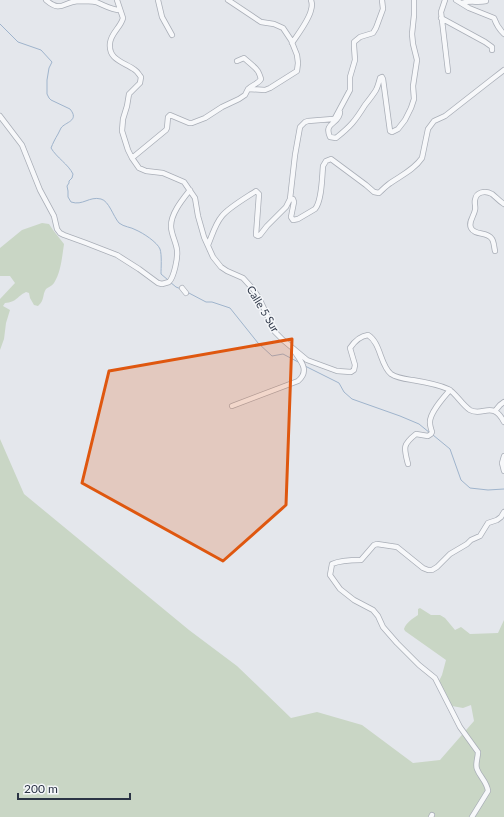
<svg xmlns="http://www.w3.org/2000/svg" width="504" height="817" viewBox="0 0 504 817" font-family="Lato,sans-serif">
	<rect width="100%" height="100%" fill="#e4e7ec"/>
	<path fill="#c9d6c5" d="M42 223 49 224 53 230 64 244C62 257 61 272 54 283 52 286 48 287 46 289 42 295 45 300 38 306L34 305 30 298 29 293 26 292C16 297 17 302 5 303L3 306 10 310 6 323 4 339 0 350V299L15 283 10 276H0V248L22 230Z
		M0 439 24 494 189 630 237 666 291 718 317 712 362 725 413 763 440 760 474 721 471 705 463 708 452 706 439 681 442 675 446 660 405 631 404 629C406 623 412 619 418 615V609L420 608 431 615H440L445 618 455 630 461 627 470 634 498 633 504 620V817H0Z"/>
	<g fill="none" stroke-linecap="round" stroke-linejoin="round">
		<path stroke="#9fb4cc" stroke-width="1" d="M0 24 18 42 41 50 52 62 49 68 47 80V94L49 98 51 100 70 109C80 121 65 122 61 128 60 130 59 132 58 134 55 139 53 143 51 148 57 158 68 164 73 174L72 178 69 181V183L67 186 68 191V197L71 202C83 206 89 196 101 199 109 201 113 216 119 223 124 227 131 227 136 230 143 233 157 242 160 249 162 255 161 268 161 274L168 280
			M170 282 176 287 181 289
			M187 292 206 302H212L230 308 258 343 272 356 283 354 300 363
			M305 366 339 383 344 392 352 399 400 416 419 424 430 433
			M433 435 450 449 461 480 470 488 488 490 504 489"/>
		<g stroke="#a9aeb7" stroke-width="6">
			<path id="minor" d="M46 0C61 13 63 2 78 1 83 1 91 1 96 2 104 5 111 10 120 10
				M117 0 123 18C121 27 111 33 110 43 108 60 124 62 135 70 138 72 139 75 141 77L140 83 129 94 127 106 123 119 122 131 128 150 132 158 139 168 146 171 163 173 184 182 195 198 198 216 204 237 213 257 221 267 227 271 243 278 253 289 259 298 275 332 283 340 307 360 337 371 351 372 354 370 355 365 350 348C354 342 360 336 368 335 381 343 380 365 391 374 397 378 405 379 412 380 424 382 437 384 448 389 455 392 462 405 470 410 482 417 493 400 504 422
				M158 0 162 17 172 35
				M445 0 441 12 448 71
				M456 0 469 8 494 18C496 24 499 29 504 34
				M462 3C470 0 478 3 486 1V0
				M441 18 485 42 492 47V50
				M292 43C298 34 309 20 311 10 312 7 312 3 311 0
				M237 61 244 58C246 60 255 67 257 70 259 72 260 76 261 79 258 84 252 85 248 89
				M339 111 340 112C340 124 323 122 330 137L336 138C351 126 355 121 365 105 369 100 373 95 376 90 378 86 379 82 380 78L382 77 383 79 390 131 392 132 398 129 405 120 411 108 414 99 413 86 417 60 413 44 412 34 414 15V0
				M0 116 22 145 40 190 54 216 57 229 60 233 64 235 86 243 117 255 139 269 158 283 162 284 169 282C174 277 178 258 177 250 176 242 171 234 171 226 171 213 183 199 190 190
				M132 158 166 130 167 128 168 117 170 115 189 123H192L205 118 222 107 239 99 245 95 248 89 265 90 270 88 297 71 298 63 297 55 291 40 283 28 274 24 261 22 228 0
				M290 199H293L294 202 291 217 293 220 298 219 315 209C322 201 322 177 323 166L326 161 331 159 366 185 374 192 379 193C382 190 385 187 389 184 400 176 414 170 422 158L428 129 434 121 445 116 491 80 504 70
				M208 245C212 236 215 224 222 216 228 208 247 197 256 191L259 194 256 235 258 236 260 235 267 226 286 207 290 199 295 155 300 127 305 122 308 121 333 119 335 118 350 90V77L355 60 354 46V42L360 37 373 33 376 28 383 9 382 0
				M495 251C494 247 494 242 492 239 487 231 475 236 471 228 468 222 474 216 475 210 476 207 474 203 475 200 476 192 485 190 492 194 496 197 499 201 504 204
				M182 288 186 293
				M232 406 298 381C310 371 301 361 294 351
				M495 411 500 405 504 402
				M504 456 502 463 504 464
				M502 463 504 471
				M408 464C404 448 402 445 416 434L428 436 431 434 432 432C431 429 430 426 430 423 429 413 444 397 450 390
				M431 817 432 815
				M472 817 488 791C487 782 480 777 477 769 475 764 478 758 478 752L460 727 435 678 419 665 397 643 383 627 378 616 373 610 354 600 340 589 330 575 332 564C341 560 352 560 361 560L374 545 377 544 397 547 423 568 428 570H432L437 567 450 554 467 544 471 540 480 536 488 523 497 520 501 517 504 512"/>
		</g>
		<use href="#minor" stroke="#f7f8fa" stroke-width="4.5"/>
	</g>
	<path fill="#df570f" fill-opacity="0.2" stroke="#df570f" stroke-width="3" stroke-linejoin="round" d="M292 339 286 505 223 561 82 483 109 371Z"/>
	<g text-anchor="middle" stroke-width="3" stroke-linejoin="round" paint-order="stroke">
		<g font-size="11" fill="#2b3445" stroke="#f4f6f9">
			<text transform="translate(263 309) rotate(59)" y="4">Calle 5 Sur</text>
		</g>
	</g>
	<path d="M18 793v6h112v-6" fill="none" stroke="#2b3445" stroke-width="2"/>
	<text x="24" y="793" font-size="12" fill="#2b3445" stroke="#f4f6f9" stroke-width="3" paint-order="stroke">200 m</text>
</svg>
